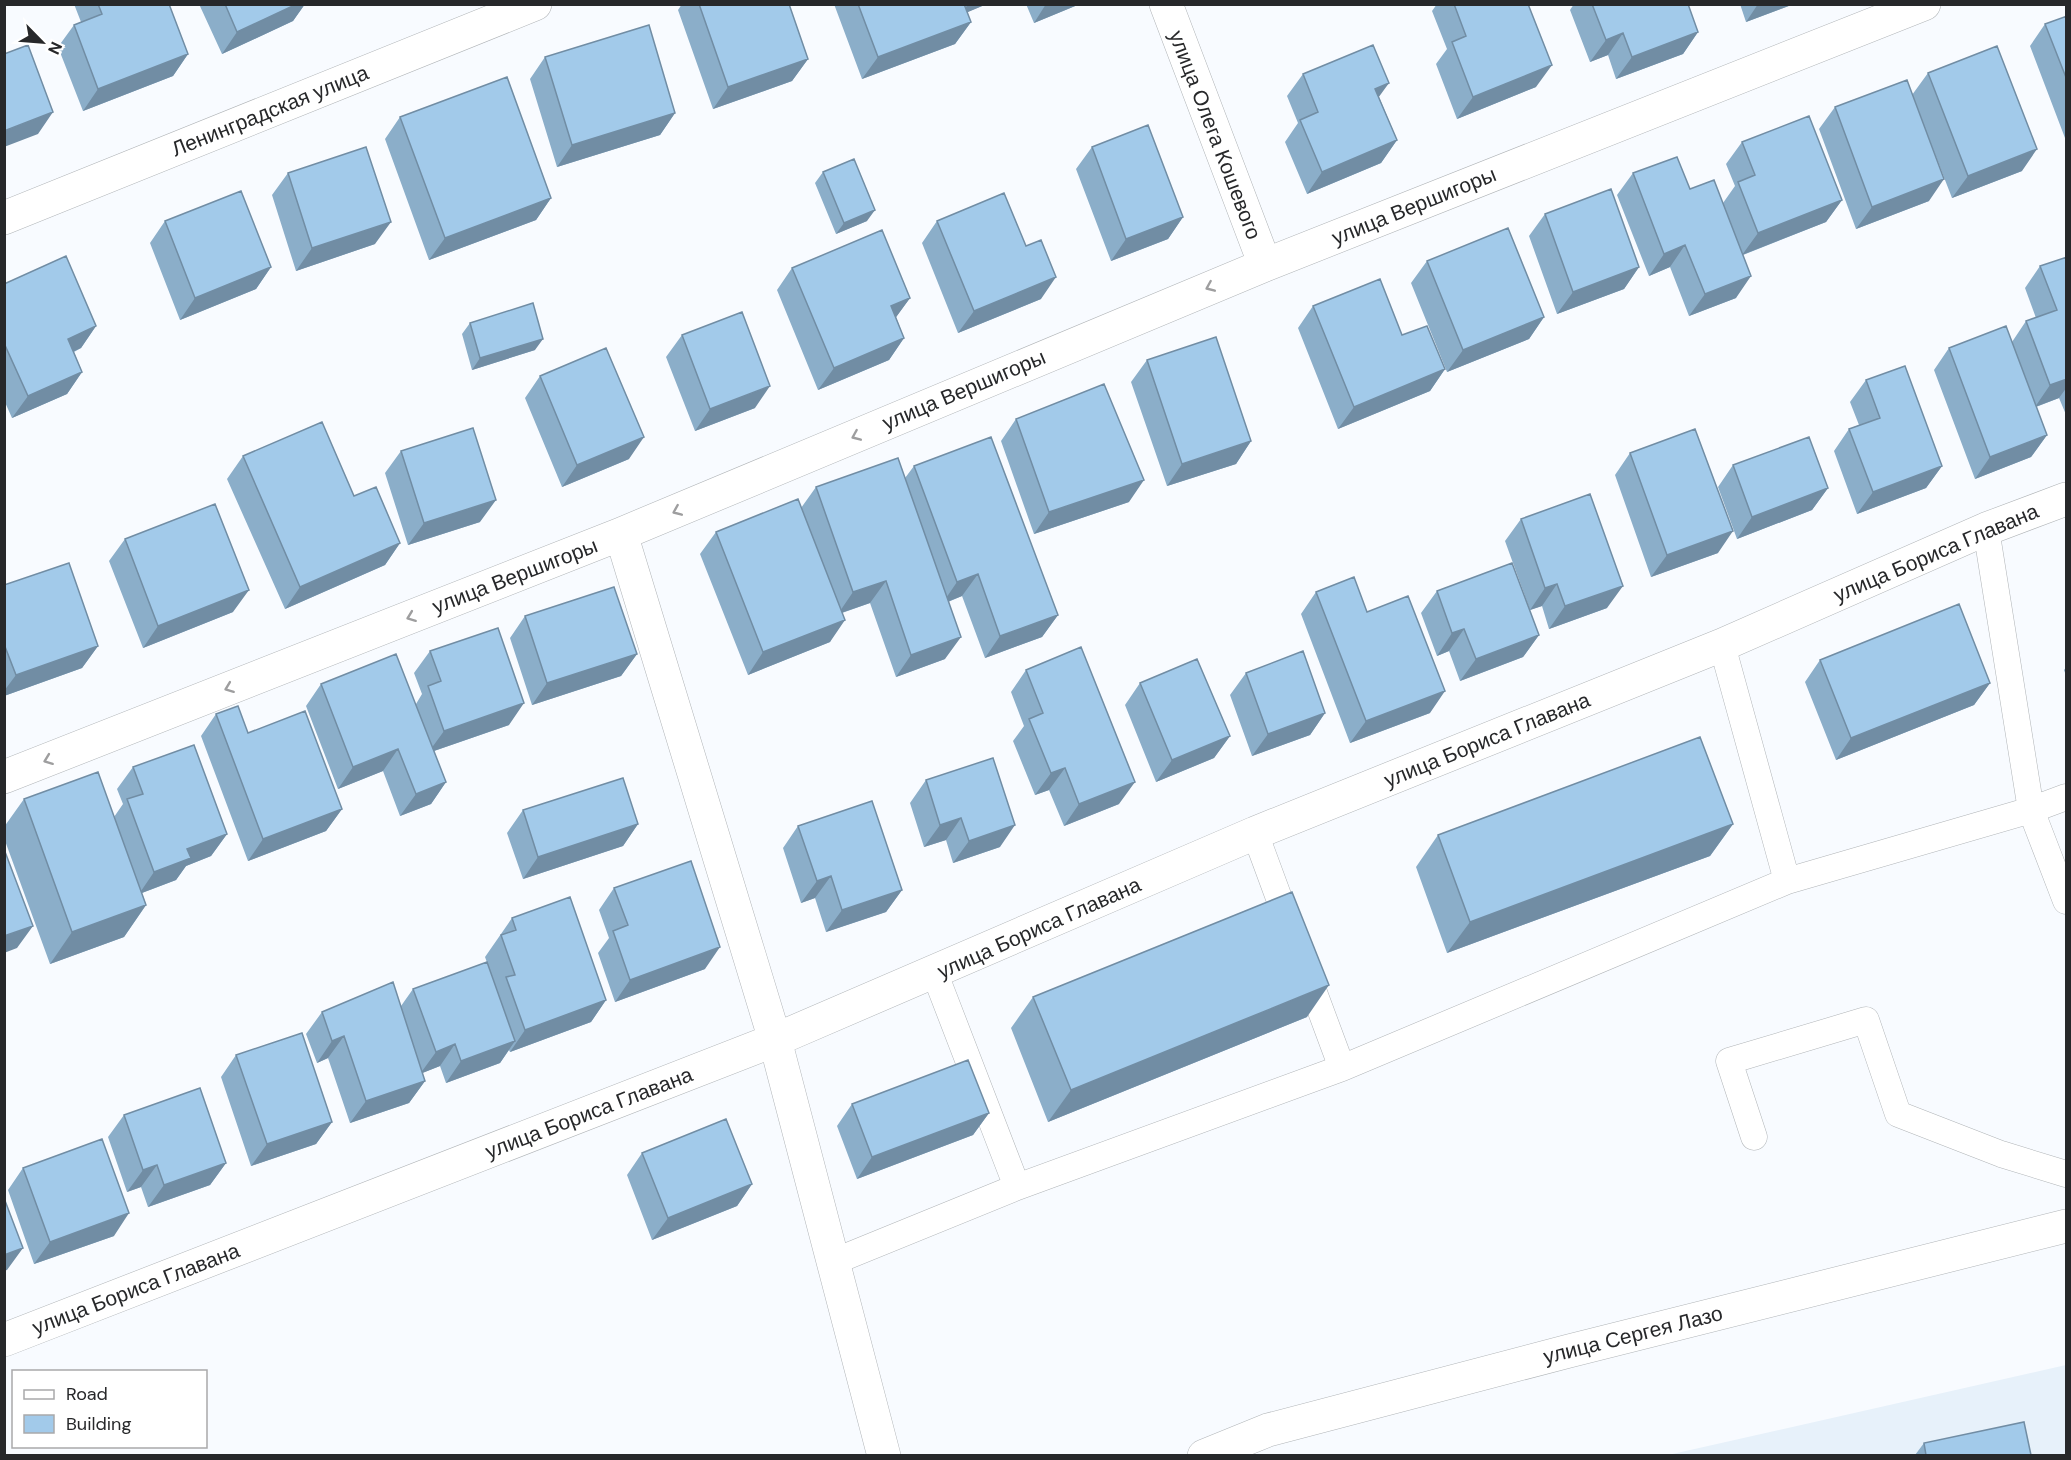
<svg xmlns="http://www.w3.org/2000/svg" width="2071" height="1460" viewBox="0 0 2071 1460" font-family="'DM Sans',sans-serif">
	<rect width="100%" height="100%" fill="#f8fbff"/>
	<path fill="#e7f1fa" d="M2066 1365V1455H1668Z"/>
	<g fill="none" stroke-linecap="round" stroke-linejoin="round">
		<g stroke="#b1b5b8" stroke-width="27">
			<path id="service" d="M1986 529 2031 810 2066 797
				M1722 645 1787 881 2031 810 2066 901
				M1255 833 1290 928
				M935 974 1017 1187 1342 1068 1306 971
				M1342 1068 1787 881
				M1754 1137 1729 1061 1866 1020 1898 1114 2001 1154 2066 1174
				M833 1262 1017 1187"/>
		</g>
		<g stroke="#b1b5b8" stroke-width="34">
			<path id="minor" d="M1166 4 1265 265
				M4 218 535 4
				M621 534 775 1040 884 1456
				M4 777 621 534 1265 265 1924 4
				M4 1340 775 1040 1255 833 1722 645 1986 529 2066 499
				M1204 1456 1268 1430 1569 1351 2066 1226"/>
		</g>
		<use href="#service" stroke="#fff" stroke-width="26"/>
		<use href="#minor" stroke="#fff" stroke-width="33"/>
	</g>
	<path fill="#8baec9" d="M74 4H169L188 54 173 76 83 111 58 47 74 25 81 22Z
		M199 4H305L293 21 222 54Z
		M682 4H789L808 59 792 81 713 109 678 10Z
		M834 4H987L967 12 971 22 955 44 862 79Z
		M1026 4H1080L1034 23Z
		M1437 4H1528L1536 87 1457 119 1436 64 1447 49 1432 11Z
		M1574 4H1688L1698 32 1683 54 1616 79 1608 55 1590 62 1570 10Z
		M1740 4H1794L1746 22Z
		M2067 16V137L2065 138 2030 46 2045 24Z
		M545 57 675 113 660 135 557 167 530 79Z
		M1928 73 2022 171 1952 198 1912 95Z
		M1303 74 1379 97 1397 140 1381 163 1307 194 1285 142 1298 123 1287 96Z
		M1835 107 1929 201 1856 229 1819 129Z
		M400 117 551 198 536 220 429 260 385 139Z
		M1742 142 1842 200 1826 222 1743 255 1736 298 1689 316 1670 267 1649 276 1617 195 1633 173 1690 189 1723 203 1735 186 1726 164Z
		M1092 147 1183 217 1168 239 1111 261 1076 169Z
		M823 172 867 221 836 234 815 183Z
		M288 173 375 244 296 271 272 195Z
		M1545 214 1639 267 1624 289 1557 314 1529 236Z
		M165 221 271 267 256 289 180 320 150 243Z
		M937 221 1026 246 1041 299 958 333 922 243Z
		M2067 257V417L2059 398 2036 407 2047 435 2031 457 1975 479 1934 370 1949 348 2012 342 2026 321 2036 318 2025 288 2040 266Z
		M1427 261 1544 317 1529 339 1447 372 1411 283Z
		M792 268 910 298 896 317 904 338 889 360 818 390 777 290Z
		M4 284 96 326 81 348 74 352 82 372 67 394 12 418 4 400Z
		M1313 306 1402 335 1445 369 1430 391 1338 429 1298 328Z
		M470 323 535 350 472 370 462 334Z
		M682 335 755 408 695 431 666 357Z
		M1147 360 1251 441 1236 464 1167 486 1131 382Z
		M540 376 629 459 562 487 525 398Z
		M1866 380 1942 466 1926 488 1857 514 1834 451 1849 429 1859 425 1850 402Z
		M1016 419 1129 502 1034 534 1001 441Z
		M401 451 480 522 408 545 385 473Z
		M1630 453 1718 553 1651 577 1615 475Z
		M243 456 354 496 400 543 385 565 285 609 227 479Z
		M1733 465 1828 488 1812 510 1737 539 1718 487Z
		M914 466 1058 615 1042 637 985 658 962 596 948 602 945 659 896 677 870 603 842 613 830 642 748 675 700 554 716 532 801 508 816 487 905 478Z
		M1521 519 1607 608 1549 629 1542 606 1530 610 1505 541Z
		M125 539 233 612 143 648 109 561Z
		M4 585 98 646 82 668 4 696Z
		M1437 591 1539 635 1523 657 1460 681 1449 651 1437 656 1421 613Z
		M1316 592 1367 612 1430 713 1350 743 1301 614Z
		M525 616 637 654 621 676 532 705 510 638Z
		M430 651 509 725 434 751 446 782 431 804 400 816 383 771 338 789 306 706 321 684 416 704 422 694 414 673Z
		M1820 660 1990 683 1974 705 1836 760 1805 682Z
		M2067 666V678L2064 670Z
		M1026 670 1119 804 1064 826 1049 790 1035 795 1013 741 1024 726 1011 692Z
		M1246 673 1325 713 1310 735 1252 756 1230 695Z
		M1140 683 1230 736 1214 758 1156 782 1125 705Z
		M216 714 248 733 342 809 326 831 248 861 201 736Z
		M133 767 227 834 211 856 186 866 176 880 142 893 146 905 124 937 50 964 4 838V827L24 799 114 817 123 804 117 789Z
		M926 780 1000 847 953 863 946 840 924 847 910 803Z
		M523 810 638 824 623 846 523 879 507 833Z
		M1733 824 1710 856 1447 953 1416 867 1438 835Z
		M798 826 902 890 886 912 826 932 815 898 801 903 783 848Z
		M614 888 705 969 615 1002 598 953 609 938 599 910Z
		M512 918 606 1000 591 1022 510 1052 509 1050 500 1063 446 1083 440 1066 422 1073 425 1081 409 1103 350 1123 328 1058 317 1063 306 1034 322 1012 401 1006 413 989 494 982 485 957Z
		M1033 997 1307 1017 1048 1122 1011 1028Z
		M236 1055 332 1122 316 1144 251 1166 221 1077Z
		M852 1104 989 1113 973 1135 857 1179 837 1126Z
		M124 1115 226 1163 210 1185 148 1207 141 1187 127 1192 108 1137Z
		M642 1153 752 1184 737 1206 652 1240 627 1175Z
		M23 1168 114 1236 34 1264 8 1190Z
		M1924 1443 2031 1455H1915Z"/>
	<path fill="#718da4" d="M297 4H305L293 21 222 54 237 32Z
		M968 4H987L961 15Z
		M1046 4H1080L1034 23Z
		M1758 4H1794L1746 22Z
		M971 22 955 44 862 79 878 57Z
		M1698 32 1683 54 1616 79 1632 57Z
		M1623 33 1608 55 1590 62 1606 40Z
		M188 54 173 76 83 111 98 89Z
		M808 59 792 81 713 109 728 87Z
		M1552 65 1536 87 1457 119 1473 97Z
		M1389 83 1373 105 1375 89Z
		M53 112 38 134 4 147V131Z
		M675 113 660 135 557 167 572 145Z
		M1397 140 1381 163 1307 194 1322 172Z
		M2037 149 2022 171 1952 198 1968 176Z
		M1944 179 1929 201 1856 229 1872 207Z
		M551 198 536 220 429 260 445 238Z
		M1842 200 1826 222 1742 255 1758 233Z
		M875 210 867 221 836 234 844 223Z
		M1183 217 1168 239 1111 261 1126 239Z
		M391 222 375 244 296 271 312 248Z
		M1685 245 1670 267 1649 276 1664 254Z
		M271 267 256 289 180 320 195 298Z
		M1639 267 1624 289 1557 314 1573 292Z
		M1751 276 1736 298 1689 316 1705 294Z
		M1056 277 1041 299 958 333 974 311Z
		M910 298 894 320 891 306Z
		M1544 317 1529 339 1447 372 1463 350Z
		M96 326 81 348 53 361 68 339Z
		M904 338 889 360 818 390 834 368Z
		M543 339 535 350 472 370 480 358Z
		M1445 369 1430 391 1338 429 1354 407Z
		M82 372 67 394 12 418 28 396Z
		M2067 379V387L2059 398 2035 407 2050 385Z
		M770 386 755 408 695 431 710 409Z
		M2047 435 2031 457 1975 479 1990 457Z
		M644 437 629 459 562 487 577 465Z
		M1251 441 1236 464 1167 486 1182 464Z
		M1942 466 1926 488 1857 514 1873 492Z
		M1144 480 1129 502 1034 534 1049 512Z
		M1828 488 1812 510 1737 539 1752 517Z
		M496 500 480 522 408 545 424 523Z
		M1733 531 1718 553 1651 577 1667 555Z
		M400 543 385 565 285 609 300 587Z
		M978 574 962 596 942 604 957 582Z
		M886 581 870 603 838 614 853 592Z
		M1557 584 1542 606 1530 610 1545 588Z
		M1623 586 1607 608 1549 629 1565 606Z
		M249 590 233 612 143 648 158 626Z
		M1058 615 1042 637 985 658 1000 636Z
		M845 620 830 642 748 675 763 652Z
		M1464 629 1449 651 1437 656 1452 633Z
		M1539 635 1523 657 1460 681 1476 659Z
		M961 637 945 659 896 677 911 655Z
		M98 646 82 668 4 696V691L16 675Z
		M637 654 621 676 532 705 547 683Z
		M1990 683 1974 705 1836 760 1851 738Z
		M1445 691 1430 713 1350 743 1366 721Z
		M524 703 509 725 428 753 444 731Z
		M1325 713 1310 735 1252 756 1268 734Z
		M1230 736 1214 758 1156 782 1172 760Z
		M398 749 383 771 338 789 353 767Z
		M1065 768 1049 790 1035 795 1051 773Z
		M446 782 431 804 400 816 416 794Z
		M1135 782 1119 804 1064 826 1079 804Z
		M342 809 326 831 248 861 263 839Z
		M961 818 946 840 924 847 940 825Z
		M638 824 623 846 523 879 538 857Z
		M1733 824 1710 856 1447 953 1470 922Z
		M1015 825 1000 847 953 863 969 841Z
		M227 834 211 856 186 866 176 880 139 894 154 872 187 849Z
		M831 876 815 898 801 903 817 881Z
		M902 890 886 912 826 932 842 910Z
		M146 905 124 937 50 964 72 932Z
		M33 926 17 948 4 953V936Z
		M720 947 705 969 615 1002 630 980Z
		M1329 985 1307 1017 1048 1122 1071 1090Z
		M606 1000 591 1022 510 1052 525 1030Z
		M344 1036 328 1058 317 1063 332 1041Z
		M515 1041 500 1063 446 1083 461 1061Z
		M455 1044 440 1066 420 1074 436 1052Z
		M425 1081 409 1103 350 1123 366 1101Z
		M989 1113 973 1135 857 1179 872 1157Z
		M332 1122 316 1144 251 1166 267 1144Z
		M226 1163 210 1185 148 1207 164 1185Z
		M157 1165 141 1187 127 1192 143 1170Z
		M752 1184 737 1206 652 1240 668 1218Z
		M129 1213 114 1236 34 1264 50 1242Z
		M23 1248 7 1270 4 1271V1255Z"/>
	<path fill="#a2caea" stroke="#718da4" stroke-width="1.5" d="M98 4H169L188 54 98 89 74 25 102 14Z
		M225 4H297L237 32Z
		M699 4H789L808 59 728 87Z
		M858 4H964L971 22 878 57Z
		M1454 4H1528L1552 65 1473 97 1452 42 1466 36Z
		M1592 4H1688L1698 32 1632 57 1623 33 1606 40Z
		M2067 16V80L2045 24Z
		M649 25 675 113 572 145 545 57Z
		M28 45 53 112 4 131V54Z
		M1373 45 1389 83 1375 89 1397 140 1322 172 1300 120 1318 112 1303 74Z
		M1997 46 2037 149 1968 176 1928 73Z
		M507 77 551 198 445 238 400 117Z
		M1907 80 1944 179 1872 207 1835 107Z
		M1809 116 1842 200 1758 233 1738 182 1755 175 1742 142Z
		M1148 125 1183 217 1126 239 1092 147Z
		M366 147 391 222 312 248 288 173Z
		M1677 157 1690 189 1714 180 1751 276 1705 294 1685 245 1664 254 1633 173Z
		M854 159 875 210 844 223 823 172Z
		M1611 189 1639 267 1573 292 1545 214Z
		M241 191 271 267 195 298 165 221Z
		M1004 193 1026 246 1041 240 1056 277 974 311 937 221Z
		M1508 228 1544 317 1463 350 1427 261Z
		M882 230 910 298 891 306 904 338 834 368 792 268Z
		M66 256 96 326 68 339 82 372 28 396 4 343V284Z
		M2067 257V379L2050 385 2026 321 2057 310 2040 266Z
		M1380 279 1402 335 1427 326 1445 369 1354 407 1313 306Z
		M533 303 543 339 480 358 470 323Z
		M742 312 770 386 710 409 682 335Z
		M2006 326 2047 435 1990 457 1949 348Z
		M1216 337 1251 441 1182 464 1147 360Z
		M606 348 644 437 577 465 540 376Z
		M1905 366 1942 466 1873 492 1849 429 1880 418 1866 380Z
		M1104 384 1144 480 1049 512 1016 419Z
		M322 422 354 496 376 487 400 543 300 587 243 456Z
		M473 428 496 500 424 523 401 451Z
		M1695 429 1733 531 1667 555 1630 453Z
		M991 437 1058 615 1000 636 978 574 957 582 914 466Z
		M1809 437 1828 488 1752 517 1733 465Z
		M898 458 961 637 911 655 886 581 853 592 816 487Z
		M1590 494 1623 586 1565 606 1557 584 1545 588 1521 519Z
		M798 499 845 620 763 652 716 532Z
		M215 504 249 590 158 626 125 539Z
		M69 563 98 646 16 675 4 644V585Z
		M1512 563 1539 635 1476 659 1464 629 1452 633 1437 591Z
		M1354 577 1367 612 1408 596 1445 691 1366 721 1316 592Z
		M614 587 637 654 547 683 525 616Z
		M1959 604 1990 683 1851 738 1820 660Z
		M498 628 524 703 444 731 428 686 441 681 430 651Z
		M1081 647 1135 782 1079 804 1065 768 1051 773 1029 719 1043 713 1026 670Z
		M1303 651 1325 713 1268 734 1246 673Z
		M396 654 446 782 416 794 398 749 353 767 321 684Z
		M1197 659 1230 736 1172 760 1140 683Z
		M238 706 248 733 305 711 342 809 263 839 216 714Z
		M1700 737 1733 824 1470 922 1438 835Z
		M194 745 227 834 187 849 191 858 154 872 127 799 143 794 133 767Z
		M993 758 1015 825 969 841 961 818 940 825 926 780Z
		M98 772 146 905 72 932 24 799Z
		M623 778 638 824 538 857 523 810Z
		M872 801 902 890 842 910 831 876 817 881 798 826Z
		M4 849 33 926 4 936Z
		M691 861 720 947 630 980 613 931 628 925 614 888Z
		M1292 892 1329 985 1071 1090 1033 997Z
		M570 897 606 1000 525 1030 506 977 515 975 501 935 516 930 512 918Z
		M487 962 515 1041 461 1061 455 1044 436 1052 413 989Z
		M393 982 425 1081 366 1101 344 1036 332 1041 322 1012Z
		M302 1033 332 1122 267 1144 236 1055Z
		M968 1060 989 1113 872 1157 852 1104Z
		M200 1088 226 1163 164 1185 157 1165 143 1170 124 1115Z
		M726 1119 752 1184 668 1218 642 1153Z
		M102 1139 129 1213 50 1242 23 1168Z
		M4 1198 23 1248 4 1255Z
		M2024 1422 2031 1455H1926L1924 1443Z"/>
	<defs><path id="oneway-chevron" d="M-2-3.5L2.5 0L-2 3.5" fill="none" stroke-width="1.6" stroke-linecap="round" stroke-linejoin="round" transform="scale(1.5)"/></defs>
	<g stroke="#9e9e9f">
		<use href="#oneway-chevron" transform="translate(1210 287) rotate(157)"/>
		<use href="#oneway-chevron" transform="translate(856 436) rotate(157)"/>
		<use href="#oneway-chevron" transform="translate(677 511) rotate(157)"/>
		<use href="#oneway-chevron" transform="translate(411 617) rotate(159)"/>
		<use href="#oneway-chevron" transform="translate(229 688) rotate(159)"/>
		<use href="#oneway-chevron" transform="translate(48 760) rotate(159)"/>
	</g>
	<g text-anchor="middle" stroke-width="4.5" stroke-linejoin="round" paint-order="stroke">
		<g font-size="21" fill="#27282a" stroke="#fff">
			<text transform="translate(270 111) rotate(-22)" y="7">Ленинградская улица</text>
			<text transform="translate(1215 135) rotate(69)" y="7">улица Олега Кошевого</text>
			<text transform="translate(1414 206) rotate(-22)" y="7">улица Вершигоры</text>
			<text transform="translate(964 390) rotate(-23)" y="7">улица Вершигоры</text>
			<text transform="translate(1936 553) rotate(-23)" y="7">улица Бориса Главана</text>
			<text transform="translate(515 576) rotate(-21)" y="7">улица Вершигоры</text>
			<text transform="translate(1487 740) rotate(-22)" y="7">улица Бориса Главана</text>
			<text transform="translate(1039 928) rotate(-24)" y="7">улица Бориса Главана</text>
			<text transform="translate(589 1113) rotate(-21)" y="7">улица Бориса Главана</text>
			<text transform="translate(136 1289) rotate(-21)" y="7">улица Бориса Главана</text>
			<text transform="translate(1633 1335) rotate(-14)" y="7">улица Сергея Лазо</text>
		</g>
	</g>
	<rect width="2071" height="1460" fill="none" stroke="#27282a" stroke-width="12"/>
	<rect x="12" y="1370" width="195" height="78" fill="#ffffff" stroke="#a9a9aa" stroke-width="1.5"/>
	<rect x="24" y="1390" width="30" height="9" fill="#ffffff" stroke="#a9a9aa" stroke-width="1.5"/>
	<text x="66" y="1400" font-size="18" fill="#27282a">Road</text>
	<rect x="24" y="1415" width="30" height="18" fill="#a2caea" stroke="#a9a9aa" stroke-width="1.5"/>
	<text x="66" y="1430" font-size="18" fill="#27282a">Building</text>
	<g transform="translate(42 42) rotate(115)" stroke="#ffffff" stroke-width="4.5" paint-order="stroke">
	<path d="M0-4.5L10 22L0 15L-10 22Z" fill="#27282a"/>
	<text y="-9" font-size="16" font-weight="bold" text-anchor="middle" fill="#27282a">N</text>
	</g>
</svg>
